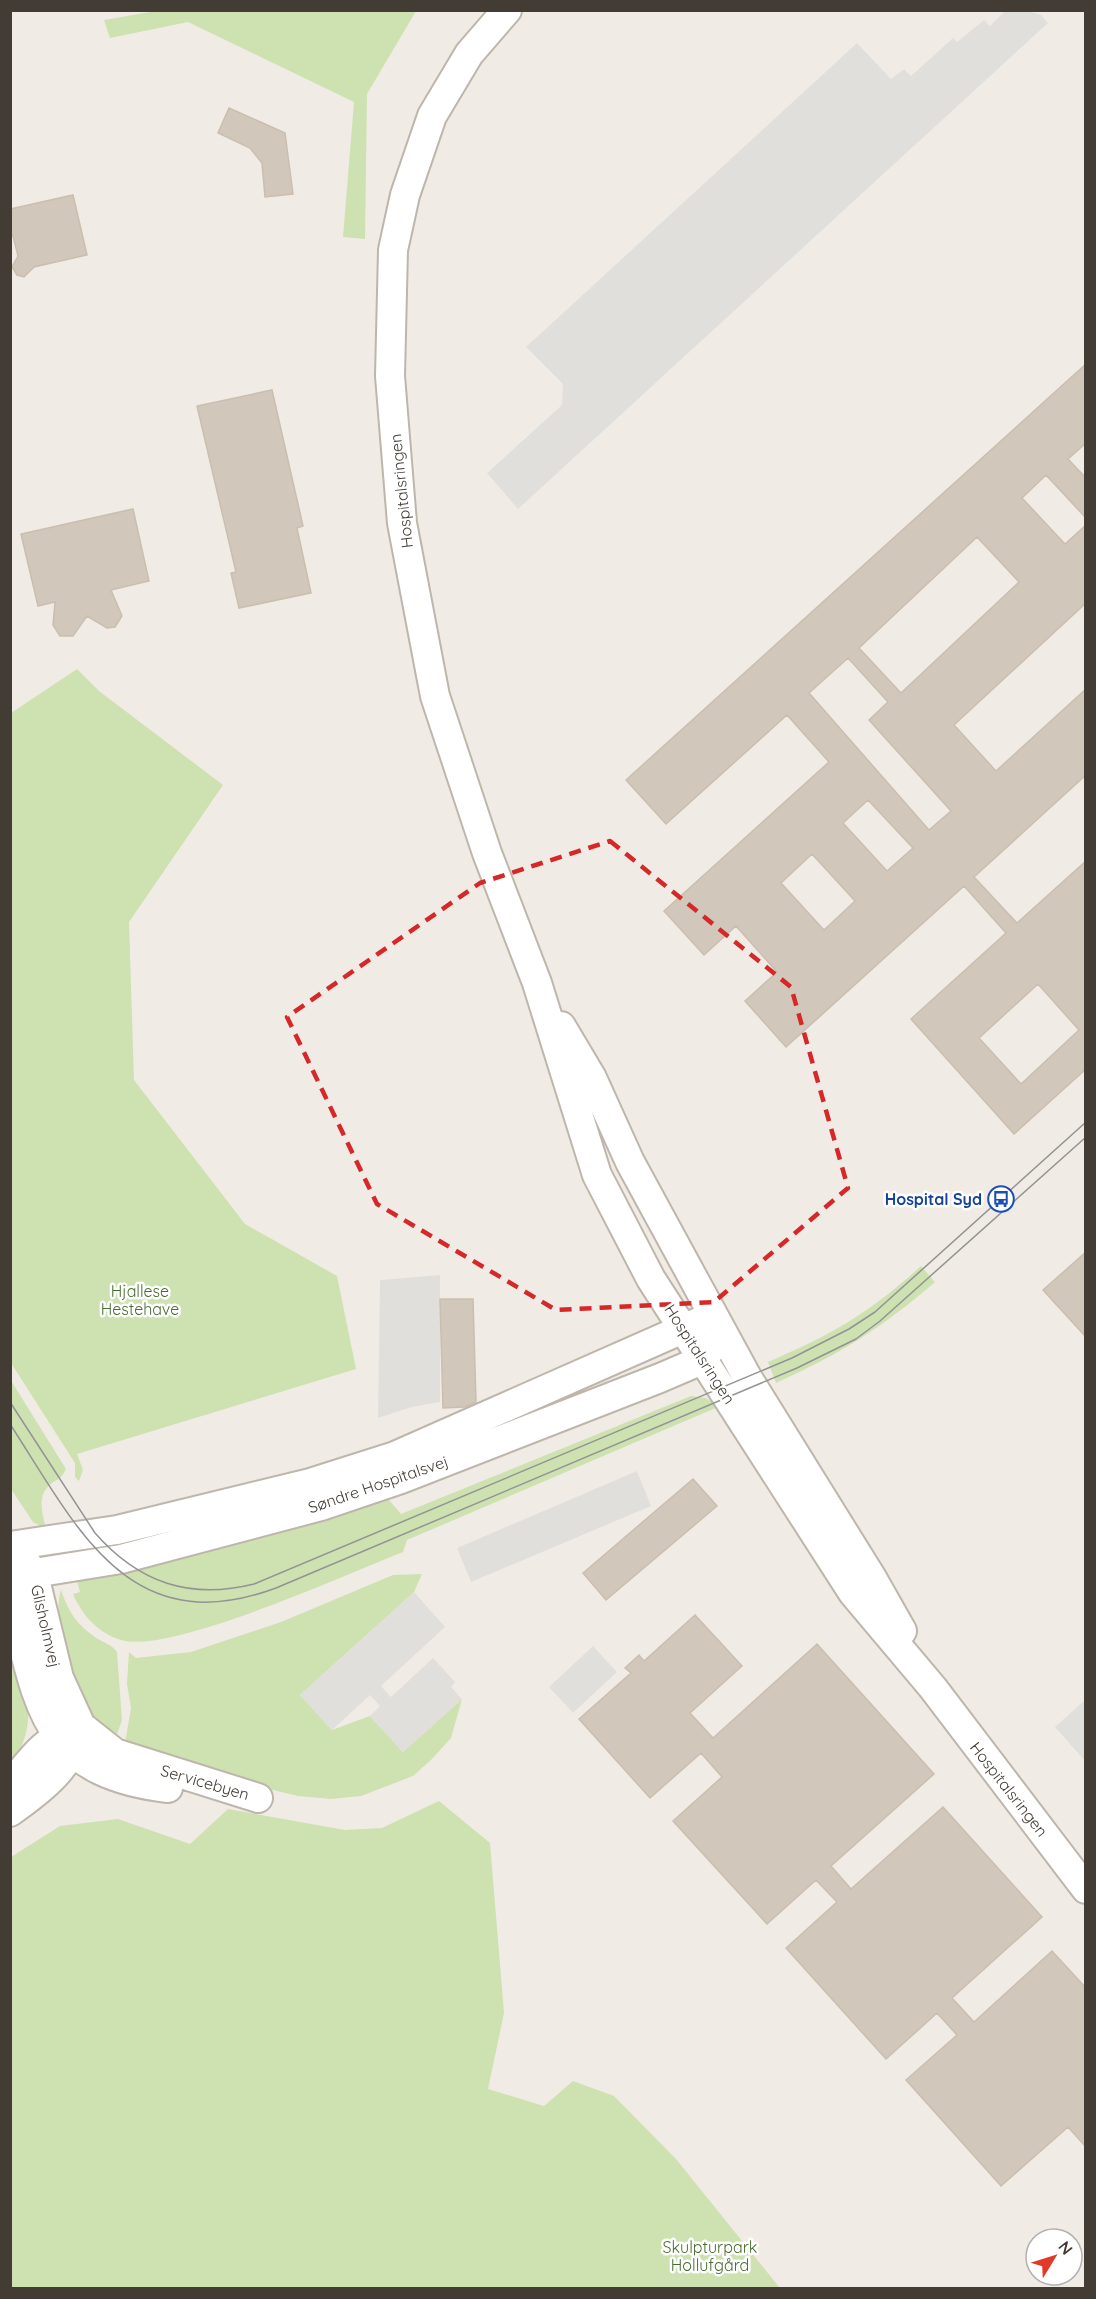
<svg xmlns="http://www.w3.org/2000/svg" width="1096" height="2299" viewBox="0 0 1096 2299" font-family="Quicksand,sans-serif">
	<rect width="100%" height="100%" fill="#f0ece5"/>
	<path fill="#cee1b1" d="M156 11H416L367 94 365 239 343 237 354 102 188 22 110 38 104 20Z
		M77 669 99 691 223 785 129 922 134 1080 245 1224 337 1276 356 1369 77 1454 83 1470 79 1481 75 1477V1463L11 1363V713Z
		M921 1266 935 1282C882 1328 840 1354 776 1383L768 1362C833 1334 868 1314 921 1266Z
		M10 1379 66 1469C63 1476 59 1479 52 1483 36 1495 42 1511 46 1529L33 1522 11 1489Z
		M691 1396 706 1398 718 1407 407 1540 403 1552C349 1573 170 1655 121 1640 98 1633 82 1615 73 1594L80 1592 76 1578 227 1547 389 1500 401 1514Z
		M422 1574 414 1592 300 1695 332 1730 370 1716 403 1752 462 1699 451 1738 432 1759 413 1776 361 1796 331 1799 298 1796 152 1761 124 1749 131 1708 127 1684 129 1652 136 1658 191 1652 281 1622 393 1575Z
		M61 1590C69 1613 77 1625 98 1639 105 1643 112 1645 117 1652L122 1720 114 1743C106 1734 95 1726 89 1715 72 1688 51 1621 61 1590Z
		M10 1646C25 1694 42 1720 10 1766Z
		M439 1801 490 1843 504 2013 488 2089 544 2106 573 2081 614 2096 676 2159 780 2288H11V1857L60 1826 118 1819 190 1844 228 1809 345 1830 382 1828Z"/>
	<path fill="#e1dfdc" d="M1005 11H1028L1041 15 1048 23 518 509 487 473 562 405 563 384 526 347 857 43 891 79 904 69 911 76 953 38 957 42 984 20 990 26Z
		M440 1275V1402L412 1407 378 1418 380 1280Z
		M637 1471 651 1506 471 1582 457 1548Z
		M414 1592 445 1627 381 1686 391 1697 433 1658 455 1682 451 1687 462 1699 403 1752 370 1716 380 1706 370 1695 332 1730 300 1695Z
		M593 1646 617 1672 573 1713 549 1687Z
		M1085 1700V1761L1055 1727Z"/>
	<path fill="#d1c7bb" stroke="#cbbeaf" stroke-width="1.5" fill-rule="evenodd" d="M229 108 285 133 293 194 265 197 262 163 250 148 218 133Z
		M73 195 87 255 34 267 24 277 17 275 12 267 18 256 13 236 10 235V209Z
		M1086 364V443L1068 459 1086 478V518L1046 475 1022 498 1065 544 1086 525V603L954 725 996 771 1086 689V775L974 877 1017 923 1086 861V1069L1014 1134 911 1019 1006 933 964 886 786 1047 745 1001 777 972 736 926 704 955 664 911 829 762 787 715 666 824 626 780ZM977 537 1019 582 901 693 859 648ZM848 658 888 702 869 720 951 811 929 830 809 693ZM868 800 913 848 887 871 843 823ZM812 854 855 901 824 930 781 883ZM1038 984 1079 1030 1021 1084 979 1038Z
		M272 390 303 526 297 528 311 593 239 608 231 573 236 572 197 406Z
		M133 509 149 581 111 590 122 616 115 627 107 628 87 616 73 636H60L53 625 55 602 38 606 21 534Z
		M1086 1252V1337L1043 1290Z
		M440 1299H473L476 1402 465 1407 443 1408Z
		M693 1479 717 1506 606 1600 583 1573Z
		M695 1615 742 1666 690 1713 713 1738 817 1644 934 1774 831 1866 851 1889 943 1807 1042 1917 952 1998 974 2022 1052 1951 1086 1988V2147L1068 2127 1001 2186 906 2080 957 2035 937 2013 886 2059 786 1948 837 1902 816 1880 767 1924 673 1821 722 1777 701 1753 650 1798 579 1719 631 1673 625 1668 639 1655 644 1661Z"/>
	<g fill="none" stroke-linecap="round" stroke-linejoin="round">
		<g stroke="#beb6ab" stroke-width="32">
			<path id="minor" d="M507 10 469 54 432 116 405 195 393 250 390 376 402 523 435 696 487 853 537 983 597 1175 651 1279 853 1593 933 1688 1086 1889
				M561 1026 592 1078 630 1162 747 1377 872 1578 902 1631
				M10 1546 117 1530 310 1483 395 1456 701 1321
				M24 1559 34 1575 59 1678 81 1726 115 1753 258 1798
				M10 1577 121 1559 321 1506 401 1479 660 1378 702 1360 713 1346
				M10 1594C39 1700 38 1773 168 1788
				M10 1785C31 1760 43 1740 74 1729
				M10 1812C37 1793 69 1769 78 1737"/>
		</g>
		<use href="#minor" stroke="#fff" stroke-width="28"/>
		<path stroke="#939393" stroke-width="1.5" d="M10 1402 95 1533C139 1583 190 1600 254 1584L792 1358 849 1329 875 1312 1086 1122
			M10 1424C77 1527 128 1643 276 1588L797 1368 856 1339 880 1321 1086 1137"/>
	</g>
	<path fill="none" stroke="#d62828" stroke-width="4.5" stroke-dasharray="12 8" stroke-linejoin="round" d="M610 841 791 987 848 1188 714 1302 556 1310 377 1204 287 1017 480 883Z"/>
	<defs>
		<g id="bus-ring" transform="scale(1.35)"><circle r="9.5" fill="#fff" stroke="#1a4fb4" stroke-width="1.5"/><path d="M-5-6H5V4H4V6H2V4H-2V6H-4V4H-5ZM-3.5-4V0h7V-4ZM-3.5 1.2v1.5H-2V1.2ZM2 1.2v1.5H3.5V1.2Z" fill="#1a4fb4"/></g>
	</defs>
	<g fill-rule="evenodd">
		<use href="#bus-ring" x="1001" y="1199"/>
	</g>
	<g text-anchor="middle" stroke-width="5" stroke-linejoin="round" paint-order="stroke">
		<g font-size="16" fill="#423c35" stroke="#fff">
			<text transform="translate(401 491) rotate(-96)" y="6">Hospitalsringen</text>
			<text transform="translate(700 1354) rotate(57)" y="6">Hospitalsringen</text>
			<text transform="translate(378 1484) rotate(-19)" y="6">Søndre Hospitalsvej</text>
			<text transform="translate(46 1626) rotate(77)" y="6">Glisholmvej</text>
			<text transform="translate(205 1782) rotate(16)" y="6">Servicebyen</text>
			<text transform="translate(1009 1789) rotate(52)" y="6">Hospitalsringen</text>
		</g>
		<g font-size="16" font-weight="bold" fill="#164399" stroke="#fff" text-anchor="end">
			<text x="982" y="1205">Hospital Syd</text>
		</g>
		<g font-size="16" fill="#4a6d2f" stroke="#fff">
			<text x="140" y="1297">Hjallese<tspan x="140" dy="18">Hestehave</tspan></text>
			<text x="710" y="2253">Skulpturpark<tspan x="710" dy="18">Hollufgård</tspan></text>
		</g>
	</g>
	<rect width="1096" height="2299" fill="none" stroke="#423c35" stroke-width="24"/>
	<g transform="translate(1054 2257) rotate(52)"><circle r="28" fill="#ffffff" stroke="#b3b1ae" stroke-width="1.5"/>
	<path d="M0-4.5L10 22L0 15L-10 22Z" fill="#e33929"/>
	<text y="-9" font-size="16" font-weight="bold" text-anchor="middle" fill="#423c35">N</text>
	</g>
</svg>
